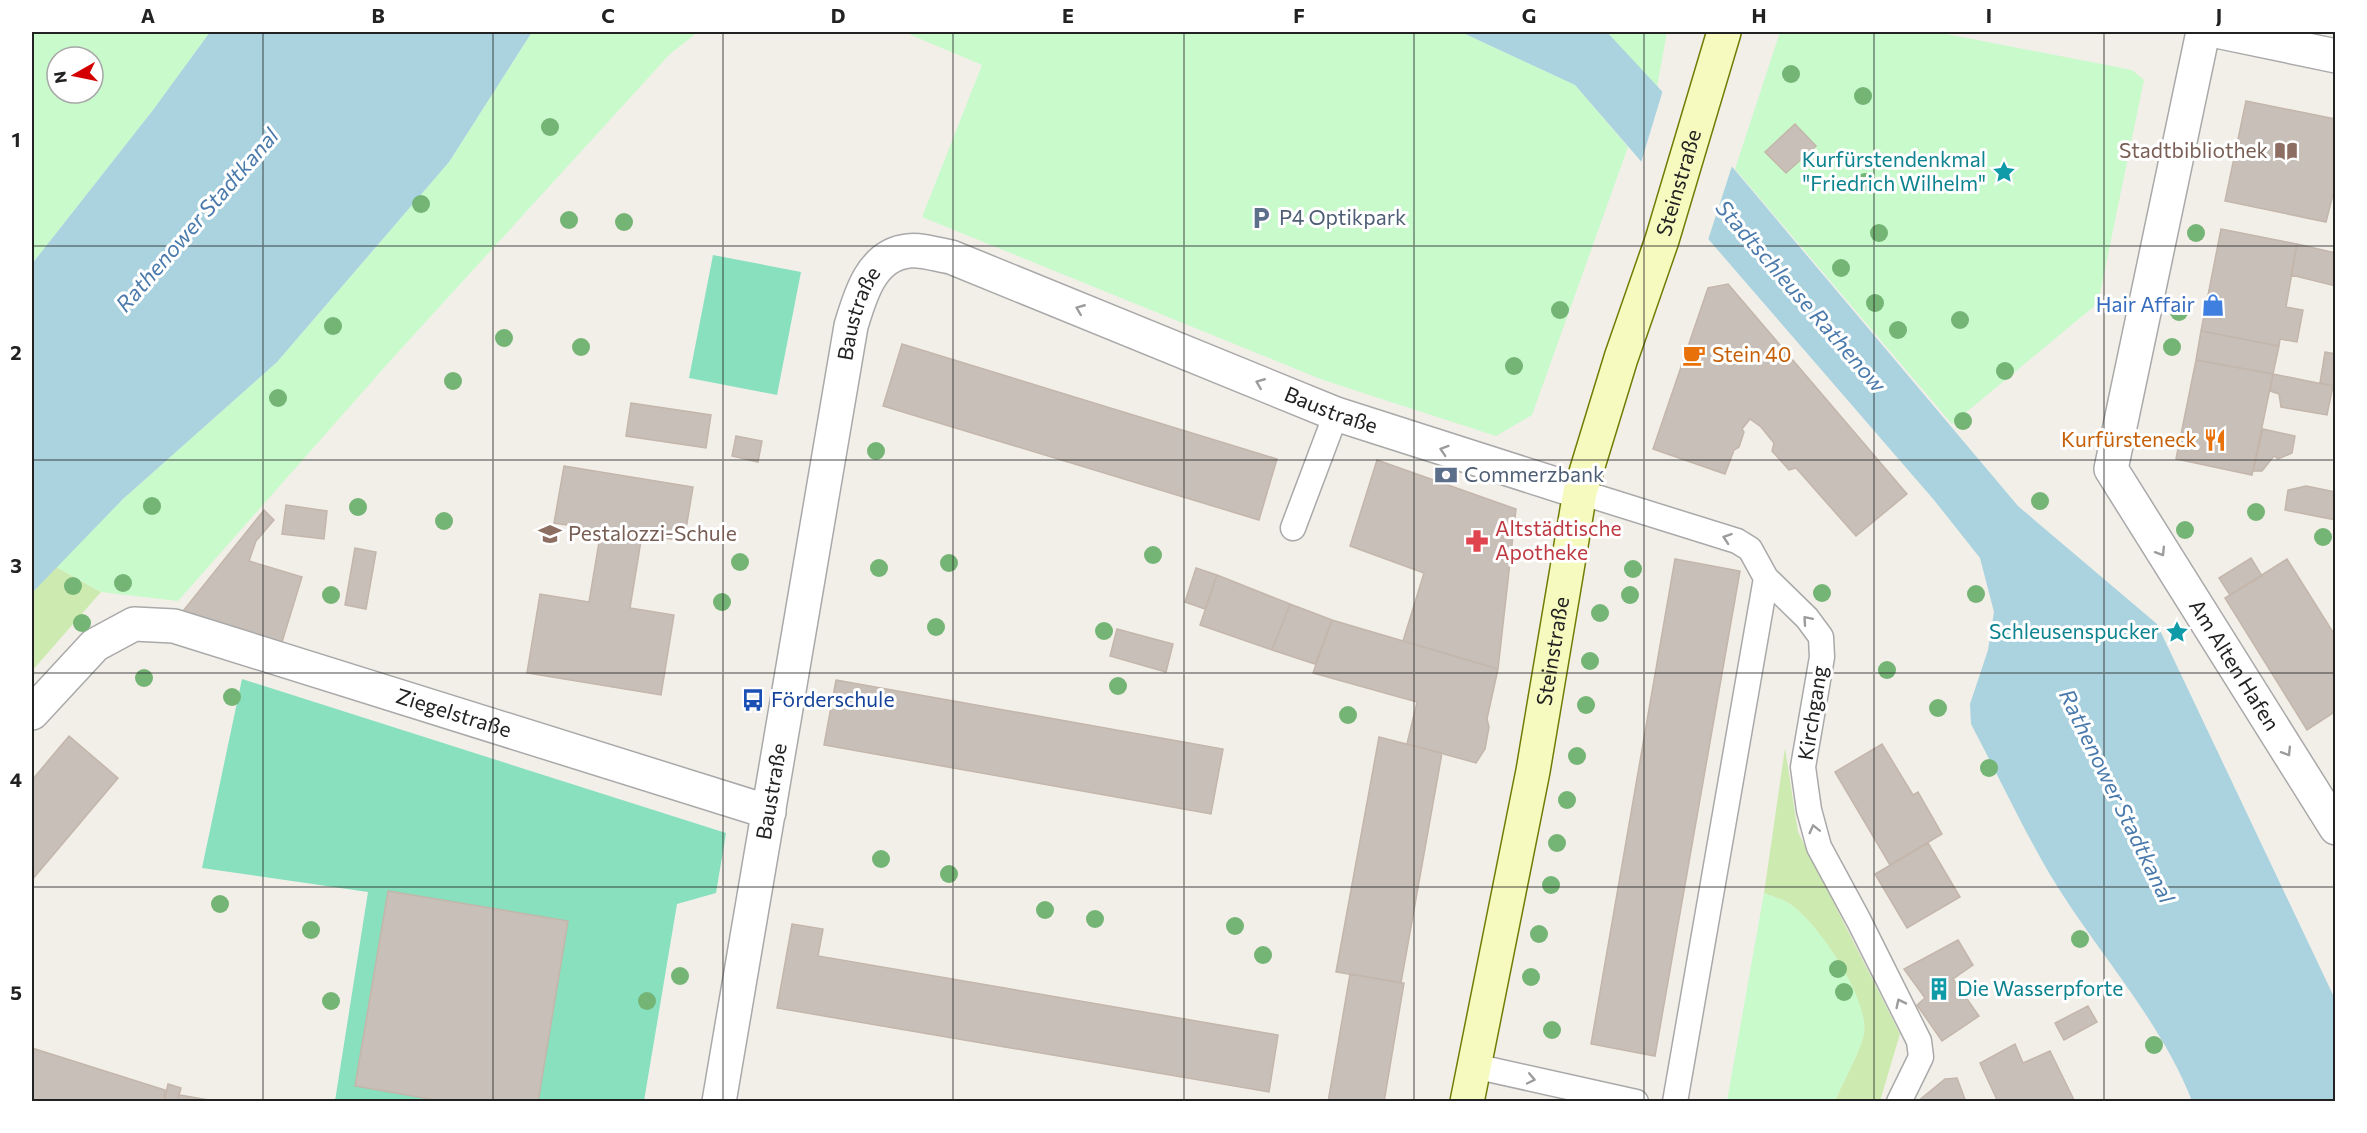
<svg xmlns="http://www.w3.org/2000/svg" width="2367" height="1133" viewBox="0 0 2367 1133" font-family="Commissioner,sans-serif">
	<rect width="100%" height="100%" fill="#f2efe9"/>
	<path fill="#cdebb0" d="M56 567 101 592 32 671V593Z
		M1785 748 1798 832 1900 1034 1880 1101H1835C1842 1084 1861 1050 1864 1033 1868 998 1818 923 1790 904 1783 899 1773 897 1764 893Z"/>
	<path fill="#c8facc" fill-rule="evenodd" d="M32 32H210L153 110 32 264ZM57 57H93V93H57Z
		M532 32H698L670 54 390 361 178 601 101 592 56 567 123 499 277 362 449 162Z
		M904 32H1461L1575 85 1628 147 1532 415 1496 436 1323 380 922 217 982 65Z
		M1607 32H1667L1657 87Z
		M1780 32H1936L2132 70 2144 80 2098 303 1952 424 1735 169Z
		M1764 893C1773 897 1783 899 1790 904 1818 923 1869 998 1864 1033 1861 1050 1842 1084 1835 1101H1727Z"/>
	<path fill="#88e0be" d="M713 255 801 272 777 395 689 378Z
		M242 679 726 833 716 893 677 904 644 1101H335L368 892 202 868Z"/>
	<path fill="#aad3df" d="M210 32H532L449 162 277 362 123 499 32 593V264L153 110Z
		M1461 32H1607L1734 169 2018 506 2157 624 2335 999V1101H2192C2159 1017 2095 950 2049 873 2021 825 1997 773 1971 724L1970 704 1988 650 1994 612 1980 558 1934 500 1575 85Z"/>
	<path fill="#f2efe9" d="M1663 90 1733 163 1707 243 1640 166Z"/>
	<path fill="#c7bfb8" stroke="#c4b6ab" stroke-width="1.5" d="M2246 101 2336 119V183L2326 222 2225 201Z
		M1795 124 1816 146 1786 173 1765 152Z
		M2221 229 2297 244 2286 307 2303 310 2297 342 2280 339 2279 346 2201 331Z
		M2297 244 2336 253V286L2291 275Z
		M1728 284 1907 494 1856 536 1796 468 1789 470 1772 451 1774 443 1761 427 1750 419 1742 429 1744 432 1739 447 1734 450 1725 474 1653 449 1708 288Z
		M2201 331 2279 346 2273 374 2196 360Z
		M902 344 1277 459 1259 520 883 406Z
		M2325 352 2336 354V386L2320 383Z
		M2196 360 2273 374 2252 475 2176 459Z
		M2273 374 2333 386 2327 415 2281 407 2279 394 2270 391Z
		M631 403 711 415 706 448 626 436Z
		M2263 429 2295 436 2292 453 2278 459 2274 456 2262 471H2253Z
		M736 436 762 441 758 462 732 456Z
		M1377 460 1516 509 1498 669 1403 641 1424 573 1350 546Z
		M564 466 693 487 684 541 642 535 630 608 674 615 661 695 527 673 540 594 589 602 601 530 554 523Z
		M2306 486 2336 492V520L2285 510 2288 490Z
		M286 505 327 511 324 539 282 534Z
		M264 510 274 520 256 541 249 561 302 577 282 642 183 611Z
		M355 548 376 552 366 609 345 605Z
		M2251 558 2262 576 2230 595 2219 578Z
		M1675 559 1740 571 1655 1056 1591 1044Z
		M2287 559 2336 637V711L2307 730 2225 598Z
		M1196 568 1217 575 1205 609 1185 602Z
		M1217 575 1290 604 1272 650 1200 625Z
		M1290 604 1332 620 1315 664 1272 650Z
		M1332 620 1498 669 1487 719 1489 727 1485 749 1476 763 1407 744 1417 702 1313 673Z
		M1117 629 1173 644 1166 672 1110 656Z
		M836 680 1223 749 1211 814 824 745Z
		M69 736 118 778 32 880V780Z
		M1379 737 1442 753 1401 983 1336 972Z
		M1882 744 1913 795 1918 792 1942 834 1890 865 1835 772Z
		M1928 843 1960 897 1907 928 1875 874Z
		M388 891 568 921 538 1102H447L355 1086Z
		M792 924 823 929 818 956 1278 1035 1269 1092 777 1008Z
		M1958 940 1973 965 1953 979 1979 1016 1942 1041 1917 1005 1925 998 1904 969Z
		M1350 974 1404 983 1384 1102H1328Z
		M2088 1006 2097 1022 2064 1040 2055 1023Z
		M2015 1044 2023 1063 2050 1051 2075 1102H1998L1980 1063Z
		M32 1048 165 1090 164 1102H32Z
		M1957 1078 1966 1102H1917L1945 1079Z
		M168 1084 181 1088 177 1102H164Z
		M179 1094 180 1095 220 1102H177Z"/>
	<g fill="none" stroke-linecap="round" stroke-linejoin="round">
		<g stroke="#a9a9a9" stroke-width="27">
			<path id="service" d="M1580 492 1737 541 1750 549 1766 578 1807 618 1821 637 1822 657 1803 767 1809 810 1819 847 1859 921 1919 1041 1921 1057 1899 1102
				M1293 528 1336 414
				M1474 1066 1636 1102
				M1675 1102 1766 578"/>
		</g>
		<g stroke="#a9a9a9" stroke-width="36">
			<g id="minor">
				<path id="s1" d="M2203 32 2111 469 2336 828"/>
				<path d="M2221 32 2336 56"/>
				<path id="s2" d="M32 713 95 645 134 624 174 626 769 812"/>
				<path id="s3" d="M719 1102 851 326C860 296 871 255 908 251 921 249 938 255 951 257L1336 414 1580 492"/>
			</g>
		</g>
		<g stroke="#707d05" stroke-width="36">
			<g id="secondary">
				<path id="s4" d="M1467 1102 1533 771 1580 492 1621 358 1662 240 1724 32"/>
			</g>
		</g>
		<use href="#service" stroke="#fff" stroke-width="24"/>
		<use href="#minor" stroke="#fff" stroke-width="33"/>
		<use href="#secondary" stroke="#f7fabf" stroke-width="33"/>
	</g>
	<g fill="#74b475">
		<circle cx="1791" cy="74" r="9"/>
		<circle cx="1863" cy="96" r="9"/>
		<circle cx="550" cy="127" r="9"/>
		<circle cx="1865" cy="182" r="9"/>
		<circle cx="421" cy="204" r="9"/>
		<circle cx="569" cy="220" r="9"/>
		<circle cx="624" cy="222" r="9"/>
		<circle cx="1879" cy="233" r="9"/>
		<circle cx="2196" cy="233" r="9"/>
		<circle cx="1841" cy="268" r="9"/>
		<circle cx="1875" cy="303" r="9"/>
		<circle cx="1560" cy="310" r="9"/>
		<circle cx="2179" cy="312" r="9"/>
		<circle cx="1960" cy="320" r="9"/>
		<circle cx="333" cy="326" r="9"/>
		<circle cx="1898" cy="330" r="9"/>
		<circle cx="504" cy="338" r="9"/>
		<circle cx="581" cy="347" r="9"/>
		<circle cx="2172" cy="347" r="9"/>
		<circle cx="1514" cy="366" r="9"/>
		<circle cx="2005" cy="371" r="9"/>
		<circle cx="453" cy="381" r="9"/>
		<circle cx="278" cy="398" r="9"/>
		<circle cx="1963" cy="421" r="9"/>
		<circle cx="876" cy="451" r="9"/>
		<circle cx="2040" cy="501" r="9"/>
		<circle cx="152" cy="506" r="9"/>
		<circle cx="358" cy="507" r="9"/>
		<circle cx="2256" cy="512" r="9"/>
		<circle cx="444" cy="521" r="9"/>
		<circle cx="2185" cy="530" r="9"/>
		<circle cx="2323" cy="537" r="9"/>
		<circle cx="1153" cy="555" r="9"/>
		<circle cx="740" cy="562" r="9"/>
		<circle cx="949" cy="563" r="9"/>
		<circle cx="879" cy="568" r="9"/>
		<circle cx="1633" cy="569" r="9"/>
		<circle cx="123" cy="583" r="9"/>
		<circle cx="73" cy="586" r="9"/>
		<circle cx="1822" cy="593" r="9"/>
		<circle cx="1976" cy="594" r="9"/>
		<circle cx="331" cy="595" r="9"/>
		<circle cx="1630" cy="595" r="9"/>
		<circle cx="722" cy="602" r="9"/>
		<circle cx="1600" cy="613" r="9"/>
		<circle cx="82" cy="623" r="9"/>
		<circle cx="936" cy="627" r="9"/>
		<circle cx="1104" cy="631" r="9"/>
		<circle cx="1590" cy="661" r="9"/>
		<circle cx="1887" cy="670" r="9"/>
		<circle cx="144" cy="678" r="9"/>
		<circle cx="1118" cy="686" r="9"/>
		<circle cx="232" cy="697" r="9"/>
		<circle cx="1586" cy="705" r="9"/>
		<circle cx="1938" cy="708" r="9"/>
		<circle cx="1348" cy="715" r="9"/>
		<circle cx="1577" cy="756" r="9"/>
		<circle cx="1989" cy="768" r="9"/>
		<circle cx="1567" cy="800" r="9"/>
		<circle cx="1557" cy="843" r="9"/>
		<circle cx="881" cy="859" r="9"/>
		<circle cx="949" cy="874" r="9"/>
		<circle cx="1551" cy="885" r="9"/>
		<circle cx="220" cy="904" r="9"/>
		<circle cx="1045" cy="910" r="9"/>
		<circle cx="1095" cy="919" r="9"/>
		<circle cx="1235" cy="926" r="9"/>
		<circle cx="311" cy="930" r="9"/>
		<circle cx="1539" cy="934" r="9"/>
		<circle cx="2080" cy="939" r="9"/>
		<circle cx="1263" cy="955" r="9"/>
		<circle cx="1838" cy="969" r="9"/>
		<circle cx="680" cy="976" r="9"/>
		<circle cx="1531" cy="977" r="9"/>
		<circle cx="1844" cy="992" r="9"/>
		<circle cx="331" cy="1001" r="9"/>
		<circle cx="647" cy="1001" r="9"/>
		<circle cx="1552" cy="1030" r="9"/>
		<circle cx="2154" cy="1045" r="9"/>
	</g>
	<defs><path id="oneway-chevron" d="M-2-3.5L2.5 0L-2 3.5" fill="none" stroke-width="1.6" stroke-linecap="round" stroke-linejoin="round" transform="scale(1.5)"/></defs>
	<g stroke="#9c9c9c">
		<use href="#oneway-chevron" transform="translate(1080 309) rotate(-158)"/>
		<use href="#oneway-chevron" transform="translate(1260 383) rotate(-158)"/>
		<use href="#oneway-chevron" transform="translate(1444 450) rotate(-162)"/>
		<use href="#oneway-chevron" transform="translate(1727 538) rotate(-161)"/>
		<use href="#oneway-chevron" transform="translate(2161 552) rotate(58)"/>
		<use href="#oneway-chevron" transform="translate(1807 620) rotate(-131)"/>
		<use href="#oneway-chevron" transform="translate(2287 752) rotate(58)"/>
		<use href="#oneway-chevron" transform="translate(1814 829) rotate(-104)"/>
		<use href="#oneway-chevron" transform="translate(1900 1003) rotate(-116)"/>
		<use href="#oneway-chevron" transform="translate(1531 1079) rotate(12)"/>
	</g>
	<path fill="none" stroke="#222" stroke-width="1.5" stroke-opacity="0.55" d="M263 32V1102M493 32V1102M723 32V1102M953 32V1102M1184 32V1102M1414 32V1102M1644 32V1102M1874 32V1102M2104 32V1102M32 246H2336M32 460H2336M32 673H2336M32 887H2336"/>
	<defs>
		<g id="library-bare" transform="scale(1.8)"><path d="M-6-4Q-3-5.5-.7-3.5V5Q-3 3-6 4ZM6-4Q3-5.5 .7-3.5V5Q3 3 6 4Z" fill="#8d6e63" stroke="#fff" stroke-width="2.5" paint-order="stroke"/></g>
		<g id="sight-bare" transform="scale(1.8)"><path d="M0-6L1.8-2.2L6-1.7L2.9 1.2L3.7 5.4L0 3.3L-3.7 5.4L-2.9 1.2L-6-1.7L-1.8-2.2Z" fill="#0f9aa8" stroke="#fff" stroke-width="2.5" paint-order="stroke"/></g>
		<g id="parking-bare" transform="scale(1.8)"><path d="M-3.5-5.5H1a3.5 3.5 0 0 1 0 7H-1V5.5H-3.5ZM-1-3.4V-.6H.8a1.4 1.4 0 0 0 0-2.8Z" fill="#5c6f8a" stroke="#fff" stroke-width="2.5" paint-order="stroke"/></g>
		<g id="shop-bare" transform="scale(1.8)"><path d="M-5-2.5h2.3a2.7 3.5 0 0 1 5.4 0H5L5.5 6h-11ZM-1.5-2.5h3a1.5 2.3 0 0 0-3 0Z" fill="#3f7fe0" stroke="#fff" stroke-width="2.5" paint-order="stroke"/></g>
		<g id="cafe-bare" transform="scale(1.8)"><path d="M-5.5-4.5H6V0H3Q3 3.5 0 3.5H-2.5Q-5.5 3.5-5.5 0ZM3-3.2v2h1.7v-2ZM-6 4.5H4V6H-6Z" fill="#e8710a" stroke="#fff" stroke-width="2.5" paint-order="stroke"/></g>
		<g id="restaurant-bare" transform="scale(1.8)"><path d="M-5-6h1v4h1v-4h1v4h1v-4h1v5L-1.5 .5V6h-2V.5L-5-1ZM5-6V6H3V1.5H1.5Q1.5-4 5-6Z" fill="#e8710a" stroke="#fff" stroke-width="2.5" paint-order="stroke"/></g>
		<g id="bank-bare" transform="scale(1.8)"><path d="M-6-4H6V4H-6ZM0-2.3a2.3 2.3 0 1 0 0 4.6a2.3 2.3 0 1 0 0-4.6Z" fill="#5c6f8a" stroke="#fff" stroke-width="2.5" paint-order="stroke"/></g>
		<g id="school-bare" transform="scale(1.8)"><path d="M0-5L7-2L0 1L-7-2ZM-4 1L0 2.5L4 1V4Q0 6-4 4Z" fill="#8d6e63" stroke="#fff" stroke-width="2.5" paint-order="stroke"/></g>
		<g id="pharmacy-bare" transform="scale(1.8)"><path d="M-2-6h4v4h4v4h-4v4h-4v-4h-4v-4h4Z" fill="#e0444e" stroke="#fff" stroke-width="2.5" paint-order="stroke"/></g>
		<g id="bus-bare" transform="scale(1.8)"><path d="M-5-6H5V4H4V6H2V4H-2V6H-4V4H-5ZM-3.5-4V0h7V-4ZM-3.5 1.2v1.5H-2V1.2ZM2 1.2v1.5H3.5V1.2Z" fill="#1a4fb4" stroke="#fff" stroke-width="2.5" paint-order="stroke"/></g>
		<g id="building-bare" transform="scale(1.8)"><path d="M-4-6H4V6H1V3H-1V6H-4ZM-2.5-4.3h1.7v1.8h-1.7ZM.8-4.3h1.7v1.8H.8ZM-2.5-1h1.7V.8h-1.7ZM.8-1h1.7V.8H.8Z" fill="#0f9aa8" stroke="#fff" stroke-width="2.5" paint-order="stroke"/></g>
	</defs>
	<g fill-rule="evenodd">
		<use href="#library-bare" x="2286" y="151"/>
		<use href="#sight-bare" x="2004" y="172"/>
		<use href="#parking-bare" x="1261" y="218"/>
		<use href="#shop-bare" x="2213" y="305"/>
		<use href="#cafe-bare" x="1694" y="355"/>
		<use href="#restaurant-bare" x="2215" y="440"/>
		<use href="#bank-bare" x="1446" y="475"/>
		<use href="#school-bare" x="550" y="534"/>
		<use href="#pharmacy-bare" x="1477" y="541"/>
		<use href="#sight-bare" x="2177" y="632"/>
		<use href="#bus-bare" x="753" y="700"/>
		<use href="#building-bare" x="1939" y="989"/>
	</g>
	<g text-anchor="middle" stroke-width="6" stroke-linejoin="round" paint-order="stroke">
		<g font-size="21" fill="#785e54" stroke="#fff" text-anchor="end">
			<text x="2268" y="158">Stadtbibliothek</text>
			<text x="568" y="541" text-anchor="start">Pestalozzi-Schule</text>
		</g>
		<g font-size="21" fill="#0d838f" stroke="#fff" text-anchor="end">
			<text x="1986" y="167">Kurfürstendenkmal<tspan x="1986" dy="24">"Friedrich Wilhelm"</tspan></text>
			<text x="2159" y="639">Schleusenspucker</text>
			<text x="1957" y="996" text-anchor="start">Die Wasserpforte</text>
		</g>
		<g font-size="21" fill="#222" stroke="#fff">
			<text dy="7" stroke="none"><textPath href="#s4" startOffset="945">Steinstraße</textPath></text>
			<text dy="7" stroke="none"><textPath href="#s3" startOffset="801">Baustraße</textPath></text>
			<text dy="7" stroke="none"><textPath href="#s3" startOffset="1341">Baustraße</textPath></text>
			<text dy="7" stroke="none"><textPath href="#s4" startOffset="459">Steinstraße</textPath></text>
			<text dy="7" stroke="none"><textPath href="#s1" startOffset="678">Am Alten Hafen</textPath></text>
			<text dy="7" stroke="none"><textPath href="#s2" startOffset="470">Ziegelstraße</textPath></text>
			<text transform="translate(1813 713) rotate(-81)" y="7">Kirchgang</text>
			<text dy="7" stroke="none"><textPath href="#s3" startOffset="315">Baustraße</textPath></text>
		</g>
		<g font-size="21" fill="#4e5e75" stroke="#fff" text-anchor="start">
			<text x="1279" y="225">P4 Optikpark</text>
			<text x="1464" y="482">Commerzbank</text>
		</g>
		<g font-size="21" fill="#366cbe" stroke="#fff" text-anchor="end">
			<text x="2195" y="312">Hair Affair</text>
		</g>
		<g font-size="21" fill="#c56008" stroke="#fff" text-anchor="start">
			<text x="1712" y="362">Stein 40</text>
			<text x="2197" y="447" text-anchor="end">Kurfürsteneck</text>
		</g>
		<g font-size="21" fill="#be3a42" stroke="#fff" text-anchor="start">
			<text x="1495" y="536">Altstädtische<tspan x="1495" dy="24">Apotheke</tspan></text>
		</g>
		<g font-size="21" fill="#164399" stroke="#fff" text-anchor="start">
			<text x="771" y="707">Förderschule</text>
		</g>
		<g font-size="22" font-style="italic" fill="#4a7aab" stroke="#fff">
			<text transform="translate(197 220) rotate(-49)" y="8">Rathenower Stadtkanal</text>
			<text transform="translate(1801 296) rotate(49)" y="8">Stadtschleuse Rathenow</text>
			<text transform="translate(2117 796) rotate(64)" y="8">Rathenower Stadtkanal</text>
		</g>
	</g>
	<rect width="2367" height="1133" fill="none" stroke="#ffffff" stroke-width="66"/>
	<g transform="translate(75 75) rotate(261)"><circle r="28" fill="#ffffff" stroke="#a7a7a7" stroke-width="1.5"/>
	<path d="M0-4.5L10 22L0 15L-10 22Z" fill="#d40000"/>
	<text y="-9" font-size="16" font-weight="bold" text-anchor="middle" fill="#222222">N</text>
	</g>
	<rect x="33" y="33" width="2301" height="1067" fill="none" stroke="#222" stroke-width="2"/>
	<g font-size="20" text-anchor="middle" font-weight="bold" fill="#222">
		<text x="148" y="23">A</text>
		<text x="378" y="23">B</text>
		<text x="608" y="23">C</text>
		<text x="838" y="23">D</text>
		<text x="1068" y="23">E</text>
		<text x="1299" y="23">F</text>
		<text x="1529" y="23">G</text>
		<text x="1759" y="23">H</text>
		<text x="1989" y="23">I</text>
		<text x="2219" y="23">J</text>
		<text x="16" y="147">1</text>
		<text x="16" y="360">2</text>
		<text x="16" y="573">3</text>
		<text x="16" y="787">4</text>
		<text x="16" y="1000">5</text>
	</g>
</svg>
